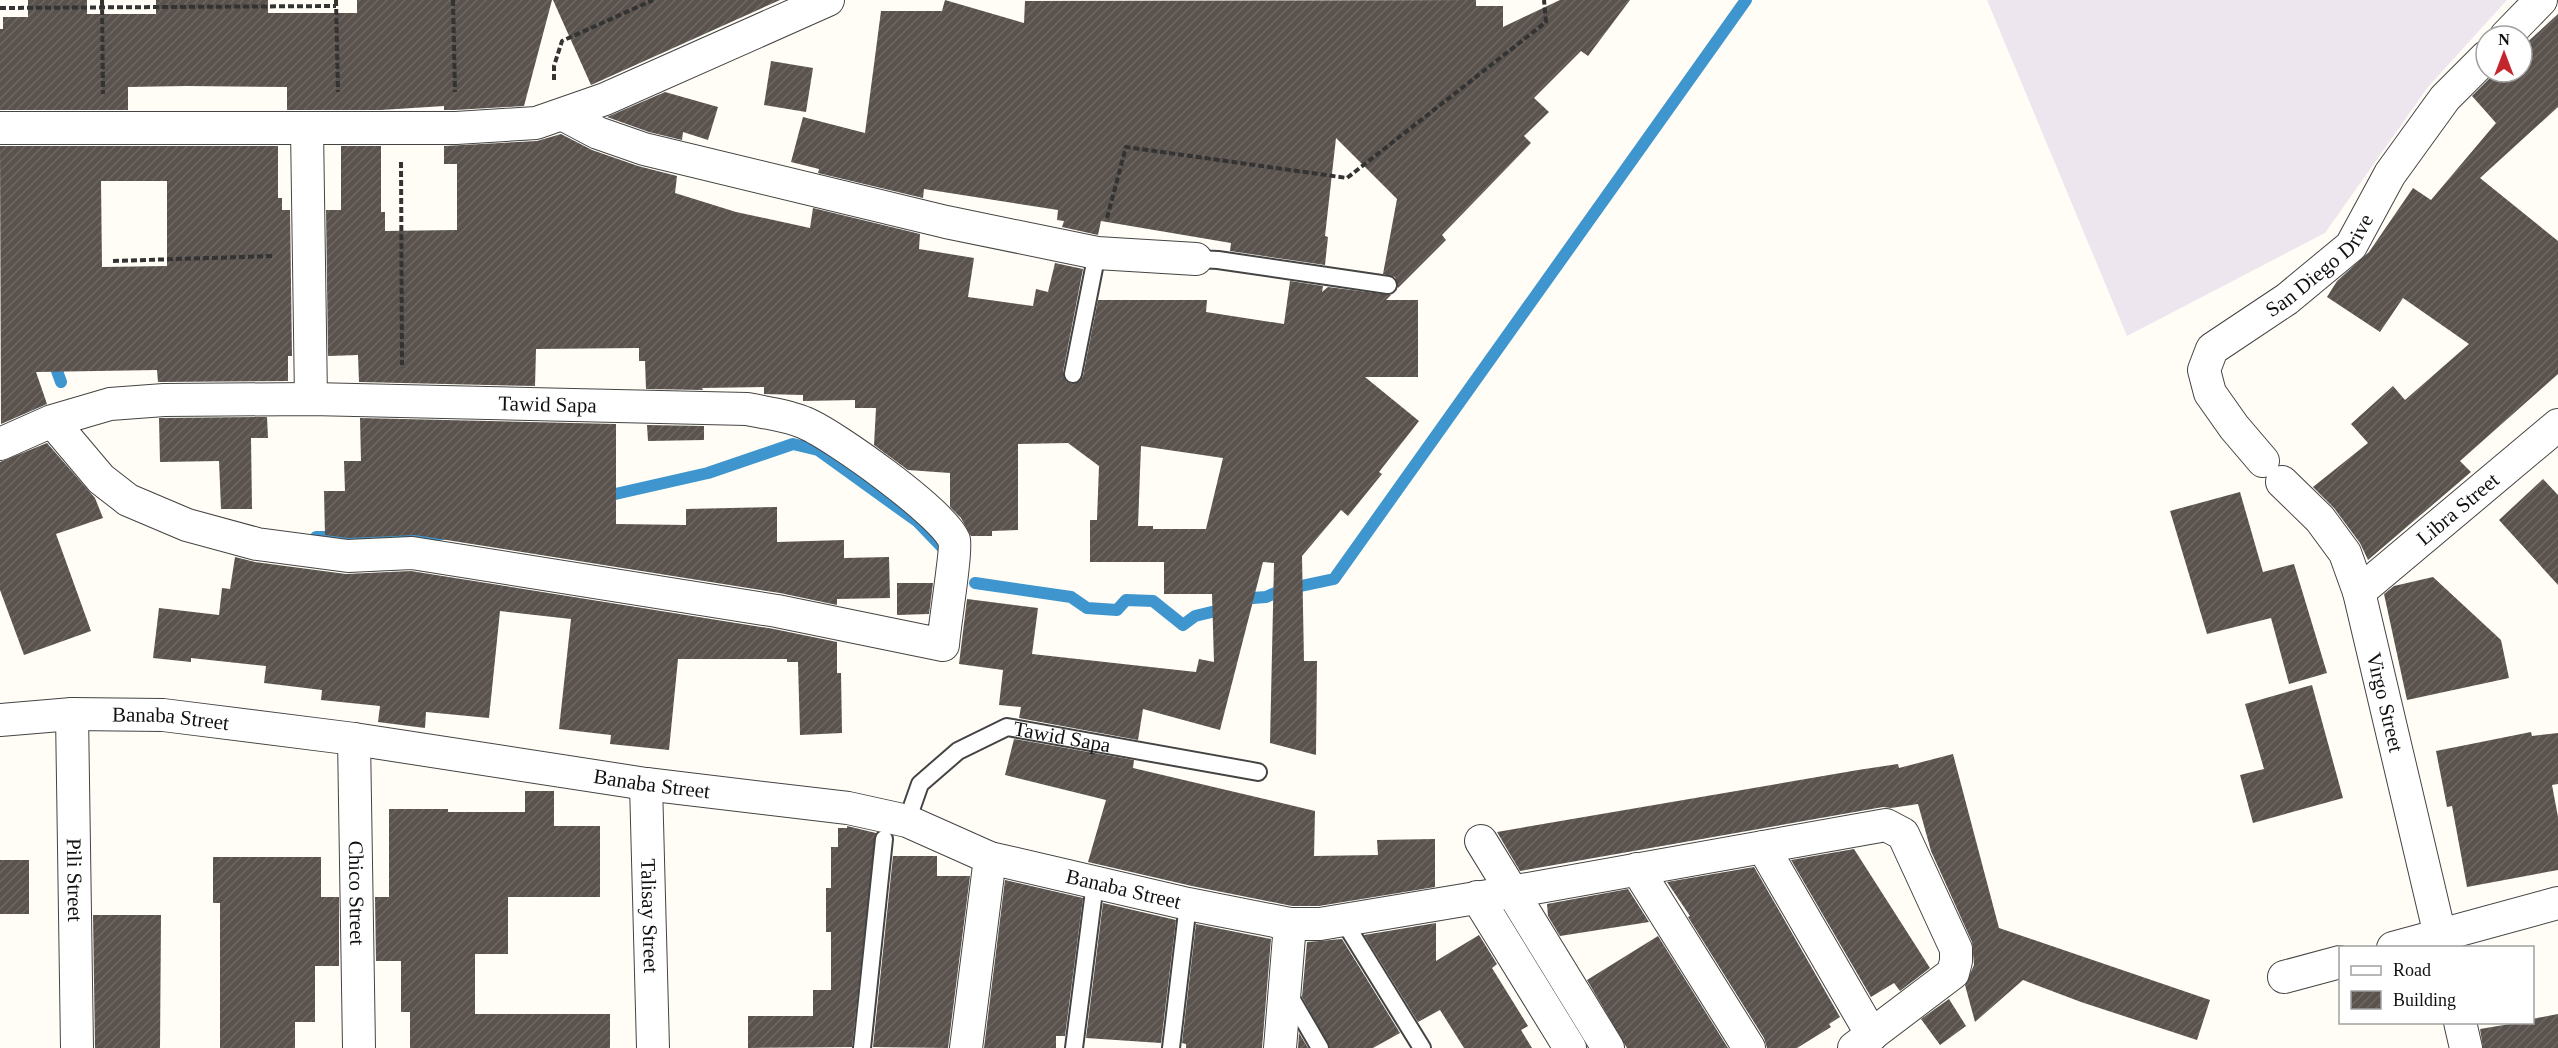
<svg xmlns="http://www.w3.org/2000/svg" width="2558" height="1048" viewBox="0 0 2558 1048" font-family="'Times New Roman',serif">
	<defs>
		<pattern id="building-hatch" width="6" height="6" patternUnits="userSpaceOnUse" patternTransform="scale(1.5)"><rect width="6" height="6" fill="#5a524d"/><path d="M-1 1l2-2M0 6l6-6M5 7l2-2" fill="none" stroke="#6d6662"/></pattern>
	</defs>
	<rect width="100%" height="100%" fill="#fffdf5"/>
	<path fill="#eee6ef" d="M1987 0H2507L2428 87 2325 233 2127 336Z"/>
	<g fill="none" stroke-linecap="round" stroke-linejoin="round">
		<path stroke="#3f96cf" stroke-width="12" d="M52 357 61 382
			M602 497 708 473 793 444 818 450 918 522 943 548
			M316 537H425L442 534
			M975 583 1071 597 1087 608 1117 610 1126 600 1153 601 1183 625 1195 616 1220 610 1240 599 1266 597 1282 590 1334 579 1746 0"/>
	</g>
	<path fill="url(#building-hatch)" fill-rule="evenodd" d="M28 0H87V14H156V0H268V13H357V0H552L524 106 455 110H444V106L381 110H287V87L187 86 128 87V110H0V29H3V17H28Z
		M553 0H780L591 85Z
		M945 0 1024 23 1025 1 1476 0V6H1503V27L1560 0H1630L1588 56 1581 51 1534 98 1549 112 1524 136 1531 143 1442 235 1446 240 1398 288 1395 277 1383 274 1397 199 1336 138 1325 236 1328 237 1325 265 1230 251 1231 243 1101 221 1098 235 1062 227 1064 221 1057 220 1058 210 924 189 923 198 818 173 819 169 791 162 803 117 865 133 881 11H942Z
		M2558 14V107L2480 178 2558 241V374L2460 461 2471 472 2368 560 2360 543 2334 508 2313 487 2368 443 2351 424 2393 386 2405 400 2469 344 2403 298 2380 332 2327 297 2337 281 2369 252 2413 188 2431 200 2496 123 2472 96 2496 72H2522V47Z
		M771 61 813 68 806 112 764 105Z
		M665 92 718 107 708 140 683 132 682 140 649 132 607 117Z
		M561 134 592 150 638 166 677 176 675 193 736 212 810 228 813 208 920 234 919 249 974 258 968 297 1033 306 1036 289 1048 292 1055 263 1083 269 1063 372 1066 381 1072 384 1080 381 1083 376 1098 300H1207L1206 312 1284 324 1290 281 1323 286 1322 292 1328 287 1391 295 1386 300H1418V377H1365L1419 421 1379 472 1382 474 1348 516 1341 510 1302 556 1304 661H1317L1316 755 1270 743 1274 563 1263 562 1220 730 1143 709 1138 740 1019 718 1021 707 999 705 1003 670 959 664 967 599 1038 608 1032 654 1196 672 1199 659 1214 662 1212 594H1164V562H1090V520H1097L1099 466 1068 443 1018 444V530L992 531V536H971L961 518 950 507V473L908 470 874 445 876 408H855V400L803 401V395L764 394V387L702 388 703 390 646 389 645 361H639V348L536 349 535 386 359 382 358 355 328 356 326 210H341V146H381V212H385V231L457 230V164H444V146L537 141ZM1141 446 1223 458 1206 529H1153V526H1138Z
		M0 146H278V198H282V210H290L292 356H288V381L158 382 157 370 36 372 47 404 1 424ZM101 181H167V266L102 267Z
		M267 417 268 438H251L252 509H221L219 461 160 462 159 418Z
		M360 418 616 424V524L686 525V509L777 507V542L844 540V558L889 557 890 598 837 599V605L780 593 415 535 349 538 325 535 324 491H345L344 461H361Z
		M647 425 704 426V440L648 441Z
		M47 443 95 498 103 518 56 534 91 631 24 655 0 590V462Z
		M2543 479 2558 495V585L2499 520Z
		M2240 492 2263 572 2294 564 2327 673 2289 684 2271 618 2207 634 2170 511Z
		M235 557 255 562 346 574 411 571 774 629 837 642V673H841L842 733 800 735 798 662H787V659H678L669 750 610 744 611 735 559 729 571 619 500 611 489 718 426 712 425 728 378 722 380 706 321 700 322 690 264 683 266 666 191 658V662L153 658 159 608 219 615 222 588 230 589Z
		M2433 577 2501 640 2509 678 2407 700 2384 594 2394 586Z
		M897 583H933L929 614 897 615Z
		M2312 685 2343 798 2253 823 2240 775 2264 769 2245 704Z
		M2531 732 2532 736 2558 733V784L2552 785 2558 817V870L2467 887 2452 806 2447 807 2436 751Z
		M1014 739 1134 760 1133 768 1315 811 1314 856 1378 855 1377 840 1435 839V887L1319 906H1292L1192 886 1088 862 1106 800 1005 775Z
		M1953 754 1999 928 2210 1000 2197 1040 2081 1002 2023 980 1975 1022 1965 985 1974 965 1972 942 1931 851 1918 804 1891 808 1883 807 1520 871 1497 832 1858 770 1898 764 1899 768Z
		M525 791H554V826H600V897H508V954H475V1014H610V1048H410V1012H401V961H376L375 897H389V809H448V812H525Z
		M847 826 876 833 852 1047 748 1048V1016H813V990H831V932H826V888H831V847H838V828H847Z
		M1854 849 1930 968 1900 991 1894 983 1871 997 1791 860Z
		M893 856H937V876H970L948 1048 873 1047Z
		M213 857H321V897H339V966H315V1022H295V1048H220V903H213Z
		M0 860H29V914H0Z
		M1754 867 1840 1017 1829 1024 1831 1027 1797 1048H1767L1764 1038 1688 917 1690 916 1667 882Z
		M1005 880 1083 898 1065 1036H1056V1048H984Z
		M1628 889 1649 922 1560 936 1548 916 1547 904Z
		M1103 903 1176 920 1161 1043 1086 1038Z
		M93 915H161L160 1048H95Z
		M1436 923V961L1479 935 1497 964 1492 968 1528 1026 1521 1030 1532 1048H1464L1440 1010 1418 1022 1364 935Z
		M1196 924 1271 939 1262 1048H1186V1044L1182 1043Z
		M1658 936 1728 1048H1627L1625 1045 1587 980Z
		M1342 939 1400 1033 1373 1048H1330L1302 997 1307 942Z
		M1949 999 1966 1026 1940 1045 1921 1019Z
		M2558 1014V1048H2483L2480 1029 2516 1023H2532V1019Z
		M1299 1033 1308 1048H1298Z"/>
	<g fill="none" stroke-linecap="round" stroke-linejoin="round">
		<g stroke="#444" stroke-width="20">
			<g id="service">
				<path d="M1196 259 1218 260 1388 285"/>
				<path d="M1073 374 1097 253"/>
				<path id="s1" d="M907 821 920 784 958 751 1007 727 1258 772"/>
				<path d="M1343 920 1422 1048"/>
				<path d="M1288 993 1320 1048"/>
				<path d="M862 1048 884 839"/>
				<path d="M1074 1048 1095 883"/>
				<path d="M1171 1048 1188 904"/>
			</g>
		</g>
		<g stroke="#444" stroke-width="34">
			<g id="minor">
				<path d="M2506 36 2541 0"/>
				<path d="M564 115 598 133 644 149 946 222 1097 253 1196 259"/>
				<path d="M0 128H456L536 123 605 99 828 0"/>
				<path d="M307 128 311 399"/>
				<path id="s2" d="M0 444 52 421 110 404 164 400 311 399 747 409C766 413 787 415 805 423 834 435 943 513 954 540 957 549 944 629 943 645L777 611 412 553 348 556 257 544 187 525 128 500 101 479 52 421"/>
				<path id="s3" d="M2263 461 2234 427 2210 393 2204 370 2212 349 2287 299 2351 246 2390 174 2445 98 2486 57"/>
				<path id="s4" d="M2282 482 2320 519 2345 553 2359 592 2443 948"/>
				<path id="s5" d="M2359 592 2558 425"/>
				<path id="s6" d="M72 714 77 1048"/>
				<path id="s7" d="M0 720 72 714 163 715 354 739 646 784 848 808 907 821 990 858 1188 904 1290 924H1320L1494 895 1886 825 1903 834 1956 949V961L1953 973 1854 1048"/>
				<path id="s8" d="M354 739 359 1048"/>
				<path id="s9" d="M646 784 653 1048"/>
				<path d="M1481 841 1608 1048"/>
				<path d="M1763 847 1872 1035"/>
				<path d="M1637 869 1749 1048"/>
				<path d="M1477 897 1570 1048"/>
				<path d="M2393 948 2558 903"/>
				<path d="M2284 977 2340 962"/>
				<path d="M2460 1022 2466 1048"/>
				<path d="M966 1048 990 858"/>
				<path d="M1280 1048 1290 924"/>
			</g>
		</g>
		<path stroke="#333" stroke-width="4" stroke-dasharray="6 3" stroke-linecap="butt" d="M102 0 103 94
			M336 0 338 92
			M453 0 455 92
			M0 8 336 6
			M554 80V66L562 41 653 0
			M401 162 402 365
			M1107 218 1126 147 1347 178 1546 22 1544 0
			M113 261 273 256"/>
		<use href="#service" stroke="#fff" stroke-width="16"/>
		<use href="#minor" stroke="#fff" stroke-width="32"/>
	</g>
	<g text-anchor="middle" stroke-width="6" stroke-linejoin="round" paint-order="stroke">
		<g font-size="21" fill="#111" stroke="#fff">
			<text dy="7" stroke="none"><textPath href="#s3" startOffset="270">San Diego Drive</textPath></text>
			<text dy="7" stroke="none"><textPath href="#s2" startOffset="555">Tawid Sapa</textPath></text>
			<text dy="7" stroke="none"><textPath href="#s5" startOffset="129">Libra Street</textPath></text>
			<text dy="7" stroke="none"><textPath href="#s4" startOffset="250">Virgo Street</textPath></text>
			<text dy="7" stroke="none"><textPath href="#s7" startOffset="171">Banaba Street</textPath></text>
			<text dy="7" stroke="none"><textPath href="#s1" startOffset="200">Tawid Sapa</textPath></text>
			<text dy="7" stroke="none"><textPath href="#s7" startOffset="657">Banaba Street</textPath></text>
			<text dy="7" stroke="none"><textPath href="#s6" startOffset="166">Pili Street</textPath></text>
			<text dy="7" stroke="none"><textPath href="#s7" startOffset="1143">Banaba Street</textPath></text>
			<text dy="7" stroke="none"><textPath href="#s8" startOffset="154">Chico Street</textPath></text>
			<text dy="7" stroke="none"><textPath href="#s9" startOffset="132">Talisay Street</textPath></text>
		</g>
	</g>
	<rect x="2339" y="946" width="195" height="78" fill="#ffffff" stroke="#a0a0a0" stroke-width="1.5"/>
	<rect x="2351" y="966" width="30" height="9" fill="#ffffff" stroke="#a0a0a0" stroke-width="1.5"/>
	<text x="2393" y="976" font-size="18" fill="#111111">Road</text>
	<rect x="2351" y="991" width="30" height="18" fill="url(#building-hatch)" stroke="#a0a0a0" stroke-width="1.5"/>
	<text x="2393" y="1006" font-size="18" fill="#111111">Building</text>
	<g transform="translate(2504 54)"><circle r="28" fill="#ffffff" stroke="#a0a0a0" stroke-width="1.5"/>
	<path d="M0-4.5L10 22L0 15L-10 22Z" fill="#c4262e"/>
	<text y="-9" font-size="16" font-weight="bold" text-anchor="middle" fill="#111111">N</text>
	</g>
</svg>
